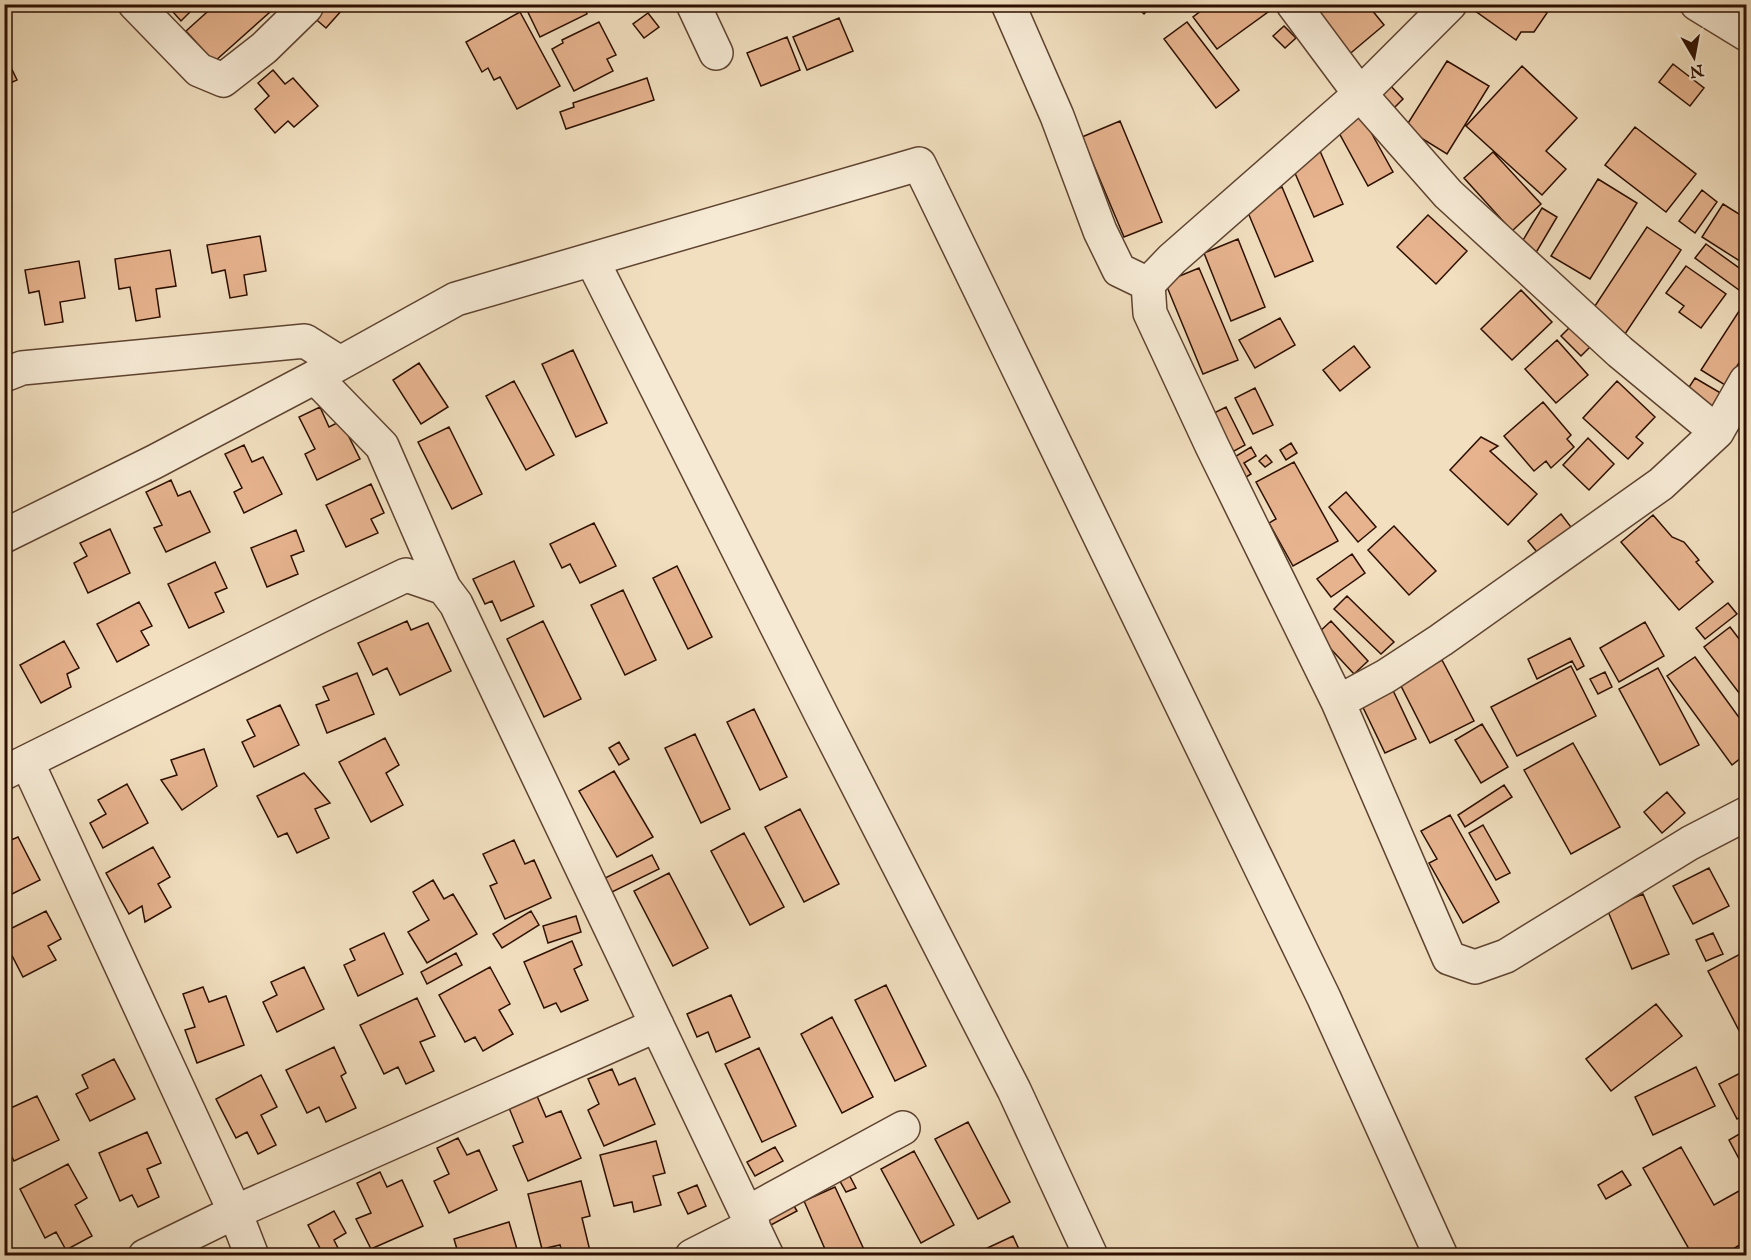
<svg xmlns="http://www.w3.org/2000/svg" width="1751" height="1260" viewBox="0 0 1751 1260" font-family="'IM FELL English',serif">
	<rect width="100%" height="100%" fill="#f1dfbf"/>
	<filter id="stains"><feTurbulence type="fractalNoise" baseFrequency=".00333" numOctaves="4"/><feColorMatrix values="0 0 0 0 .2 0 0 0 0 .09 0 0 0 0 .02 0 0 0 .5 -.17"/></filter>
	<radialGradient id="worn" r=".72"><stop offset=".6" stop-color="#630" stop-opacity="0"/><stop offset="1" stop-color="#630" stop-opacity=".3"/></radialGradient>
	<path fill="#e6b38e" stroke="#2d0f00" stroke-width="1.5" d="M166 4H198L181 21Z
		M216 4H279L214 62 186 31Z
		M322 4H335L342 10 326 28 312 16Z
		M524 4H583L587 14 540 37Z
		M1134 4H1153L1144 14Z
		M1210 4H1263L1268 12 1217 49 1193 17Z
		M1301 4H1367L1384 25 1346 57Z
		M1474 4H1535L1547 13 1534 32H1521L1516 40 1471 8Z
		M520 12 560 86 517 109 500 77 494 80 488 68 482 72 466 42Z
		M648 13 659 27 644 38 633 24Z
		M839 18 853 51 807 70 793 37Z
		M599 22 616 55 607 59 613 71 574 91 552 49 563 43 562 40Z
		M1187 22 1239 90 1216 108 1164 39Z
		M1284 26 1296 38 1285 48 1273 36Z
		M787 37 800 70 761 86 747 53Z
		M4 53 17 80 4 86Z
		M1447 61 1489 86 1447 154 1405 128Z
		M1673 64 1704 88 1690 106 1659 82Z
		M1522 66 1577 118 1546 151 1566 169 1542 195 1466 126Z
		M273 70 285 84 293 78 318 106 294 127 288 121 275 133 255 109 269 96 258 83Z
		M647 78 654 100 566 129 560 112 574 107 573 103Z
		M1387 82 1403 99 1392 110 1375 92Z
		M1357 107 1393 172 1368 186 1332 120Z
		M1120 121 1162 222 1124 237 1082 137Z
		M1635 127 1696 174 1666 212 1605 165Z
		M1320 151 1343 204 1314 217 1291 164Z
		M1493 152 1541 204 1512 231 1464 178Z
		M1598 179 1637 203 1590 279 1551 256Z
		M1282 187 1313 261 1275 277 1244 203Z
		M1702 190 1717 202 1695 233 1679 221Z
		M1723 204 1742 216 1746 209V265L1702 237Z
		M1542 208 1557 217 1534 256 1519 247Z
		M1428 215 1467 251 1436 284 1397 247Z
		M1647 227 1681 250 1623 337 1589 315Z
		M260 236 266 271 244 275 247 295 230 298 225 270 212 273 207 245Z
		M1238 239 1265 307 1231 321 1204 253Z
		M1706 244 1746 273V280L1739 290 1695 258Z
		M170 250 176 286 156 289 160 317 136 321 130 287 119 289 115 259Z
		M79 261 85 298 60 302 63 322 45 325 39 291 29 293 25 270Z
		M1686 266 1726 294 1701 328 1679 312 1684 306 1666 293Z
		M1199 268 1238 360 1203 374 1165 282Z
		M1521 290 1552 322 1512 360 1481 329Z
		M1741 308 1746 312V352L1725 385 1701 370Z
		M1280 318 1295 345 1255 368 1239 340Z
		M1570 327 1590 347 1581 356 1561 336Z
		M1557 340 1588 375 1556 403 1525 369Z
		M1354 346 1370 367 1340 391 1323 370Z
		M573 350 607 423 576 437 542 364Z
		M419 363 448 407 421 424 393 380Z
		M1695 378 1724 395 1712 415 1682 398Z
		M514 381 554 455 526 470 486 396Z
		M1617 381 1655 417 1636 437 1643 443 1628 459 1583 418Z
		M1255 388 1273 425 1253 434 1235 398Z
		M1543 402 1571 435 1567 439 1574 447 1551 468 1546 461 1534 471 1504 436Z
		M320 407 329 427 341 421 360 459 317 480 305 454 315 449 299 417Z
		M1226 407 1245 445 1227 455 1208 416Z
		M449 427 482 494 452 509 418 442Z
		M1481 437 1498 446 1490 451 1537 494 1508 525 1450 470Z
		M1588 438 1614 464 1589 490 1563 465Z
		M1291 443 1297 453 1286 460 1280 450Z
		M244 445 252 462 263 457 282 494 244 513 234 492 242 488 225 454Z
		M1251 447 1256 456 1244 463 1251 474 1235 484 1223 464Z
		M1266 455 1272 462 1265 467 1259 461Z
		M1294 462 1338 541 1293 566 1269 523 1276 519 1256 482Z
		M171 480 178 496 190 491 210 532 166 552 154 528 162 525 146 492Z
		M371 484 384 513 371 519 378 533 346 547 326 505Z
		M1346 492 1376 527 1358 542 1329 507Z
		M1561 514 1574 531 1541 557 1528 541Z
		M1653 515 1672 537 1684 542 1699 560 1696 562 1713 582 1679 610 1621 542Z
		M594 523 616 566 580 583 570 564 562 568 550 544Z
		M1394 526 1436 571 1409 595 1368 550Z
		M110 529 130 573 88 593 74 563 87 556 80 543Z
		M296 530 304 551 291 556 298 574 267 587 251 548Z
		M1352 554 1365 573 1331 597 1317 579Z
		M514 561 534 606 501 621 492 601 485 604 473 579Z
		M215 562 227 588 215 593 224 612 189 628 168 584Z
		M677 566 712 637 688 649 653 578Z
		M623 590 656 660 625 675 591 605Z
		M1347 596 1394 642 1381 654 1334 609Z
		M139 602 152 626 141 631 149 645 117 662 97 624Z
		M1728 603 1737 614 1705 639 1696 628Z
		M407 621 411 630 428 623 451 671 400 695 387 668 373 675 358 643Z
		M543 621 581 699 544 717 507 639Z
		M1331 621 1368 661 1354 674 1317 634Z
		M1645 622 1664 656 1619 682 1600 648Z
		M1730 627 1746 648V702L1704 647Z
		M1570 638 1584 666 1577 670 1572 661 1537 679 1528 659Z
		M64 641 79 668 67 674 71 687 41 703 20 665Z
		M1695 657 1746 727V754L1732 765 1667 676Z
		M1442 660 1474 721 1430 743 1399 682Z
		M1571 666 1596 716 1517 756 1491 707Z
		M1658 668 1699 745 1660 765 1619 689Z
		M1605 672 1612 687 1598 694 1590 679Z
		M357 673 374 714 327 733 316 705 329 700 323 687Z
		M1389 682 1416 739 1385 753 1358 697Z
		M280 705 299 745 254 767 242 742 255 736 247 720Z
		M754 709 787 777 760 790 727 722Z
		M1482 724 1508 767 1481 783 1455 740Z
		M695 734 730 809 701 823 665 748Z
		M385 738 399 765 386 773 403 805 371 822 339 762Z
		M619 742 629 759 619 765 609 748Z
		M1573 743 1620 827 1571 854 1524 770Z
		M204 749 217 786 182 810 161 780 177 775 171 760Z
		M614 771 653 837 617 857 579 791Z
		M304 773 330 803 315 809 329 838 297 853 287 833 278 837 257 796Z
		M127 784 148 823 103 848 90 823 106 814 98 800Z
		M1504 785 1512 797 1465 827 1458 815Z
		M1667 792 1685 813 1662 833 1644 812Z
		M800 809 839 884 804 902 765 827Z
		M1450 815 1499 902 1463 923 1429 863 1437 859 1421 831Z
		M1483 825 1510 873 1496 880 1469 833Z
		M744 833 784 907 750 925 711 851Z
		M18 837 40 880 4 898V843Z
		M514 840 525 864 534 860 551 898 505 919 490 886 497 883 483 854Z
		M153 847 170 877 158 884 171 907 145 922 142 906 129 914 106 873Z
		M652 855 659 869 612 892 605 878Z
		M1709 868 1729 906 1693 924 1673 886Z
		M669 873 708 948 673 966 634 891Z
		M433 880 444 899 453 894 477 934 427 963 408 932 429 920 413 892Z
		M1643 894 1669 954 1632 969 1607 909Z
		M46 911 61 939 48 946 56 960 23 977 4 940V932Z
		M531 911 539 925 502 948 493 934Z
		M576 916 581 932 548 943 543 926Z
		M384 933 403 974 358 996 344 965 355 960 350 949Z
		M1713 933 1723 954 1706 961 1696 940Z
		M572 941 582 965 574 969 588 1000 561 1012 556 1003 544 1008 524 962Z
		M1744 952 1746 957V1044L1708 971Z
		M456 953 462 965 427 984 421 972Z
		M304 967 324 1009 277 1032 263 1002 277 995 271 982Z
		M490 967 510 1004 499 1010 513 1034 483 1051 475 1037 465 1042 439 995Z
		M886 985 926 1066 895 1081 855 1000Z
		M203 987 209 1002 226 996 244 1045 197 1063 185 1030 195 1027 183 994Z
		M731 995 750 1037 716 1052 708 1032 697 1037 687 1014Z
		M417 998 435 1036 420 1042 434 1071 406 1084 398 1067 384 1074 360 1025Z
		M1656 1004 1682 1036 1611 1091 1586 1059Z
		M832 1017 873 1097 842 1113 801 1034Z
		M334 1047 346 1073 341 1076 356 1108 326 1122 319 1107 307 1113 286 1070Z
		M759 1048 796 1126 762 1142 725 1064Z
		M114 1059 135 1099 90 1121 76 1094 88 1088 82 1075Z
		M1696 1067 1715 1106 1653 1135 1635 1097Z
		M612 1069 619 1085 635 1078 655 1124 604 1146 588 1110 599 1104 588 1079Z
		M1746 1070V1114L1737 1119 1719 1084Z
		M261 1075 277 1107 261 1115 276 1145 258 1154 247 1132 236 1138 216 1099Z
		M37 1096 59 1140 14 1161 4 1141V1129L10 1127 4 1115V1111Z
		M537 1096 546 1117 561 1111 581 1158 528 1181 513 1146 523 1142 509 1108Z
		M968 1122 1010 1202 978 1219 935 1139Z
		M1746 1130V1172L1729 1140Z
		M147 1132 161 1163 147 1169 159 1197 138 1207 132 1195 120 1201 99 1153Z
		M458 1138 467 1155 479 1150 497 1190 449 1213 434 1181 449 1174 437 1148Z
		M656 1141 665 1173 653 1176 661 1205 634 1212 632 1202 614 1206 600 1155Z
		M775 1147 783 1161 755 1176 747 1162Z
		M1681 1147 1714 1205 1739 1191 1746 1189V1241L1722 1256H1693L1643 1168Z
		M914 1151 954 1225 921 1243 881 1169Z
		M68 1164 87 1198 75 1205 92 1236 66 1250 56 1232 45 1238 20 1189Z
		M846 1169 856 1188 846 1192 836 1174Z
		M1622 1171 1631 1185 1606 1199 1598 1185Z
		M380 1172 387 1187 402 1180 423 1226 371 1249 356 1219 371 1213 357 1183Z
		M581 1181 590 1216 582 1218 590 1251 572 1256H563L560 1245 542 1249 528 1194Z
		M697 1185 706 1206 688 1214 678 1193Z
		M835 1187 867 1256H828L804 1201Z
		M788 1196 797 1211 771 1225 762 1210Z
		M334 1211 346 1233 334 1240 342 1256H324L308 1225Z
		M509 1222 519 1256H459L454 1239Z
		M1013 1236 1022 1256H983L981 1251Z"/>
	<g fill="none" stroke-linecap="round" stroke-linejoin="round">
		<g stroke="#5e4330" stroke-width="36">
			<path id="minor" d="M135 4 199 70 223 80 264 48 306 7
				M693 4 716 53
				M1008 4 1057 116 1100 231 1119 270 1148 284
				M1293 4 1360 94 1448 194 1620 352 1717 432
				M1450 4 1360 94 1172 259 1148 284 1150 313 1212 446 1338 702 1449 958 1475 967 1506 956 1690 843 1746 814
				M1697 4 1746 34
				M592 260 823 718 1014 1090 1091 1256
				M4 375 22 368 305 341 340 363
				M4 536 154 462 315 377
				M444 588 382 446 315 377 456 299 919 164 1324 998 1441 1256
				M1338 702 1386 676 1441 640 1661 484 1717 432 1746 381
				M27 762 235 1212 252 1256
				M4 773 320 616 406 575 444 588 456 604 767 1256
				M747 1213 903 1128
				M145 1256 235 1212 657 1025
				M692 1256 753 1225"/>
		</g>
		<use href="#minor" stroke="#f6ead5" stroke-width="33"/>
	</g>
	<rect width="1751" height="1260" fill="none" stroke="#f1dfbf" stroke-width="24"/>
	<rect x="6" y="6" width="1739" height="1248" fill="none" stroke="#2d0f00" stroke-width="3"/>
	<rect x="12" y="12" width="1727" height="1236" fill="none" stroke="#2d0f00" stroke-width="1.5"/>
	<g transform="translate(1694 57) rotate(170)" stroke="#f6ead5" stroke-width="4.5" paint-order="stroke">
	<path d="M0-4.5L10 22L0 15L-10 22Z" fill="#2d0f00"/>
	<text y="-9" font-size="16" font-weight="bold" text-anchor="middle" fill="#2d0f00">N</text>
	</g>
	<rect width="100%" height="100%" filter="url(#stains)"/>
	<rect width="100%" height="100%" fill="url(#worn)"/>
</svg>
